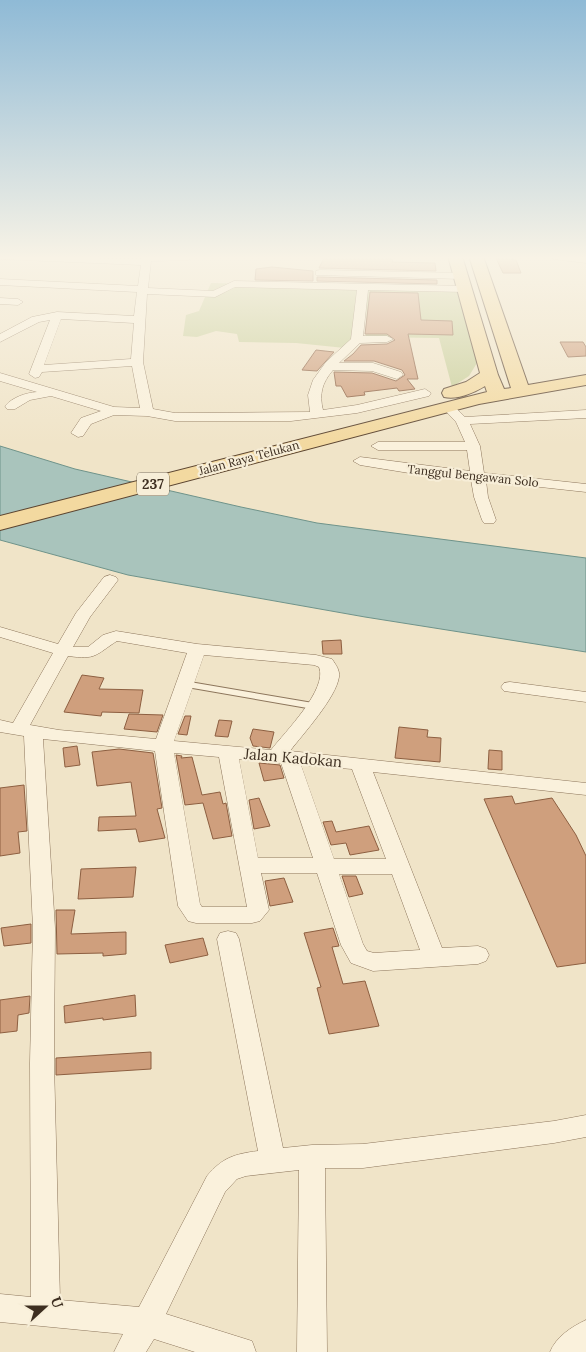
<svg xmlns="http://www.w3.org/2000/svg" width="586" height="1352" viewBox="0 0 586 1352" font-family="Lora,serif">
	<rect width="100%" height="100%" fill="#f0e4c8"/>
	<path fill="#c9cf9b" d="M211 283 360 286 356 333 345 348 296 343 239 342 237 334 216 331 197 337 183 336 186 315 199 311Z
		M367 286 457 287 480 358 469 376 452 387 439 338 366 337Z"/>
	<path fill="#a9c4bc" stroke="#6f938a" d="M0 446 75 469 241 507 317 523 586 558V652L365 617 128 575 0 540Z"/>
	<path fill="#cf9f7d" stroke="#8d5f41" d="M325 256H383L393 260 392 262 435 263 436 271 319 268Z
		M495 256H511L512 260H516L521 273H503Z
		M272 267 313 271V281L255 280 256 269Z
		M317 277 437 280V284L317 281Z
		M370 292 418 293 421 320 452 321 453 335 408 334 418 379H407L415 389 399 391 397 388 364 392 365 395 347 397 341 386H336L334 372 372 373 396 381 405 375 402 370 374 361H344L353 354 361 345 387 344 395 340 387 334H365Z
		M560 342H583L586 347V356L568 357Z
		M316 350 334 352 317 371 302 370Z
		M341 640 342 654H323L322 641Z
		M82 675 104 678 99 689 143 690 139 713 102 712 101 716 64 712Z
		M129 714 163 715 157 732 124 729Z
		M185 716H191L187 735 178 734Z
		M219 720 232 721 228 737 215 736Z
		M399 727 428 730 427 737 441 738 440 762 395 758Z
		M253 729 274 732 270 748 253 746 250 738Z
		M77 746 80 765 65 767 63 748Z
		M119 749 153 753 162 808 157 809 165 838 139 842 136 829 98 831 99 817 136 816 131 782 97 786 92 752Z
		M489 750 502 751V770L488 769Z
		M176 755 182 756 181 758 192 757 202 795 220 792 223 804 226 803 232 836 213 839 203 803 185 805Z
		M259 763 280 765 284 778 264 781Z
		M24 785 27 831 18 832 20 853 0 856V788Z
		M512 796 515 804 552 798 576 835 586 856V963L557 967 484 799Z
		M259 798 270 826 254 829 249 800Z
		M332 821 336 832 369 826 379 850 350 855 346 843 331 845 323 822Z
		M136 867 133 897 78 899 81 869Z
		M342 876H356L363 894 349 897Z
		M284 878 293 902 270 906 265 881Z
		M56 910H75L71 934 126 932V954L103 956V953L57 954Z
		M31 924V943L4 946 1 928Z
		M333 928 339 946 332 947 343 984 365 981 379 1026 329 1034 317 988 321 987 304 933Z
		M203 938 208 955 170 963 165 945Z
		M135 995 136 1016 103 1020V1018L65 1023 64 1006Z
		M30 996 29 1013 18 1015 17 1031 0 1033V1000Z
		M151 1052V1069L56 1075V1058Z"/>
	<g fill="none" stroke-linecap="round" stroke-linejoin="round">
		<g stroke="#8d765c" stroke-width="2">
			<path id="service" d="M184 681 313 703 318 706 313 709 181 686 180 684Z"/>
		</g>
		<g stroke="#8d765c" stroke-width="1">
			<path id="minor" d="M0 256 142 259V256H192L191 259 188 260 151 261 148 288 213 291 234 281 466 286 471 289 466 292 368 290 363 336H387L393 339 387 342 360 343 339 363H373L401 372 403 375 397 379 372 371 333 370C322 383 319 394 323 410L357 405 425 389 431 393 429 396 357 413 291 421H175L147 416 114 415 91 424 83 436 78 437 71 433 81 418 101 411 51 396 30 400 15 409H7L5 406C13 397 25 393 37 392L0 381V373L114 407 140 408 132 366 42 372 39 377 35 378 29 374 50 320 39 322 0 342V334L32 317 57 312 134 316 137 292 0 285V279L138 286 141 265 0 259ZM235 287 357 290 351 339 326 362 313 380 308 395 310 412 175 413 153 409 143 362 147 294 215 297ZM61 319 134 323 131 359 44 365Z
				M549 256 586 257V263L554 259Z
				M320 270 462 273 467 276 462 279 316 275V271Z
				M0 298 18 299 23 302 18 305 0 304Z
				M448 403 452 404 465 417 586 410V418L470 424 480 446 484 473 586 484V492L486 481 488 497 496 520 494 523H484L482 520 474 497 471 480 409 473 360 465 353 461 360 457 470 471 467 450H378L371 446 378 442H465L456 422 442 407Z
				M110 575 116 577 118 580 90 617 73 647H88L103 635 116 631 197 644 316 655 332 659C336 665 340 670 339 677 336 698 303 734 290 751L586 783V795L373 772 442 948 478 946 486 949 489 955 486 961 478 964 373 971 351 963 341 945 317 873H261L269 910 260 921 252 923H196L188 921 178 906 155 751 43 739 55 928 54 1063 60 1300 139 1307 207 1176C222 1158 234 1154 258 1151L217 939 220 933 228 931 236 933 239 939 283 1148 312 1145 363 1144 554 1121 586 1115V1137L554 1143 363 1168H325L327 1352H297L299 1170 246 1176 237 1179 225 1192 166 1314 252 1341 256 1352H195L154 1339 146 1352H114L123 1334 0 1322V1294L31 1297 30 1063 33 928 24 736 0 732V720L13 723 53 653 0 637V627L58 644 76 613 104 577ZM117 641 187 653 156 739 59 730 30 725 68 656C97 660 95 655 117 641ZM204 655 314 665 319 667C328 689 285 732 271 750L174 741ZM174 753 219 757 247 907H202L200 904ZM239 759 281 763 313 858H258ZM301 765 352 769 386 859H334ZM339 874H392L420 950 374 953 367 951 363 944Z
				M510 682 586 692V702L504 691 501 687 504 683Z
				M586 1320V1352H550C556 1337 571 1327 586 1320Z"/>
		</g>
		<g stroke="#5b4430" stroke-width="2">
			<path id="primary" d="M448 256H462L498 375 504 389 511 388 469 256H483L528 385 586 375V385L479 404 0 530V516L487 392 485 386C474 393 457 400 444 397L442 393 444 389 466 382 480 373Z"/>
		</g>
		<use href="#service" fill="#faf1dc" fill-rule="evenodd"/>
		<use href="#minor" fill="#faf1dc" fill-rule="evenodd"/>
		<use href="#primary" fill="#f3d9a0" fill-rule="evenodd"/>
	</g>
	<linearGradient id="sky" x2="0" y2="1"><stop stop-color="#8fbad6"/><stop offset="0.58" stop-color="#f8f3e6"/><stop offset="1" stop-color="#f8f3e6" stop-opacity="0"/></linearGradient>
	<rect width="586" height="445" fill="url(#sky)"/>
	<g text-anchor="middle" stroke-width="4.5" stroke-linejoin="round" paint-order="stroke">
		<g font-size="12" fill="#3d2e20" stroke="#f7eed8">
			<text transform="translate(249 458) rotate(-15)" y="4">Jalan Raya Telukan</text>
			<text transform="translate(473 476) rotate(6)" y="4">Tanggul Bengawan Solo</text>
		</g>
		<rect fill="#f7eed8" stroke="#756857" stroke-width="1" x="137" y="472.5" width="32" height="23" rx="4"/>
		<g font-size="14" font-weight="bold" fill="#3d2e20">
			<text x="153" y="489">237</text>
		</g>
		<g font-size="15" fill="#3d2e20" stroke="#f7eed8">
			<text transform="translate(293 758) rotate(5)" y="5">Jalan Kadokan</text>
		</g>
	</g>
	<g transform="translate(45 1307) rotate(69)" stroke="#f7eed8" stroke-width="4" paint-order="stroke">
	<path d="M0-4L9 19L0 12L-9 19Z" fill="#3d2e20"/>
	<text y="-8" font-size="14" font-weight="bold" text-anchor="middle" fill="#3d2e20">U</text>
	</g>
</svg>
